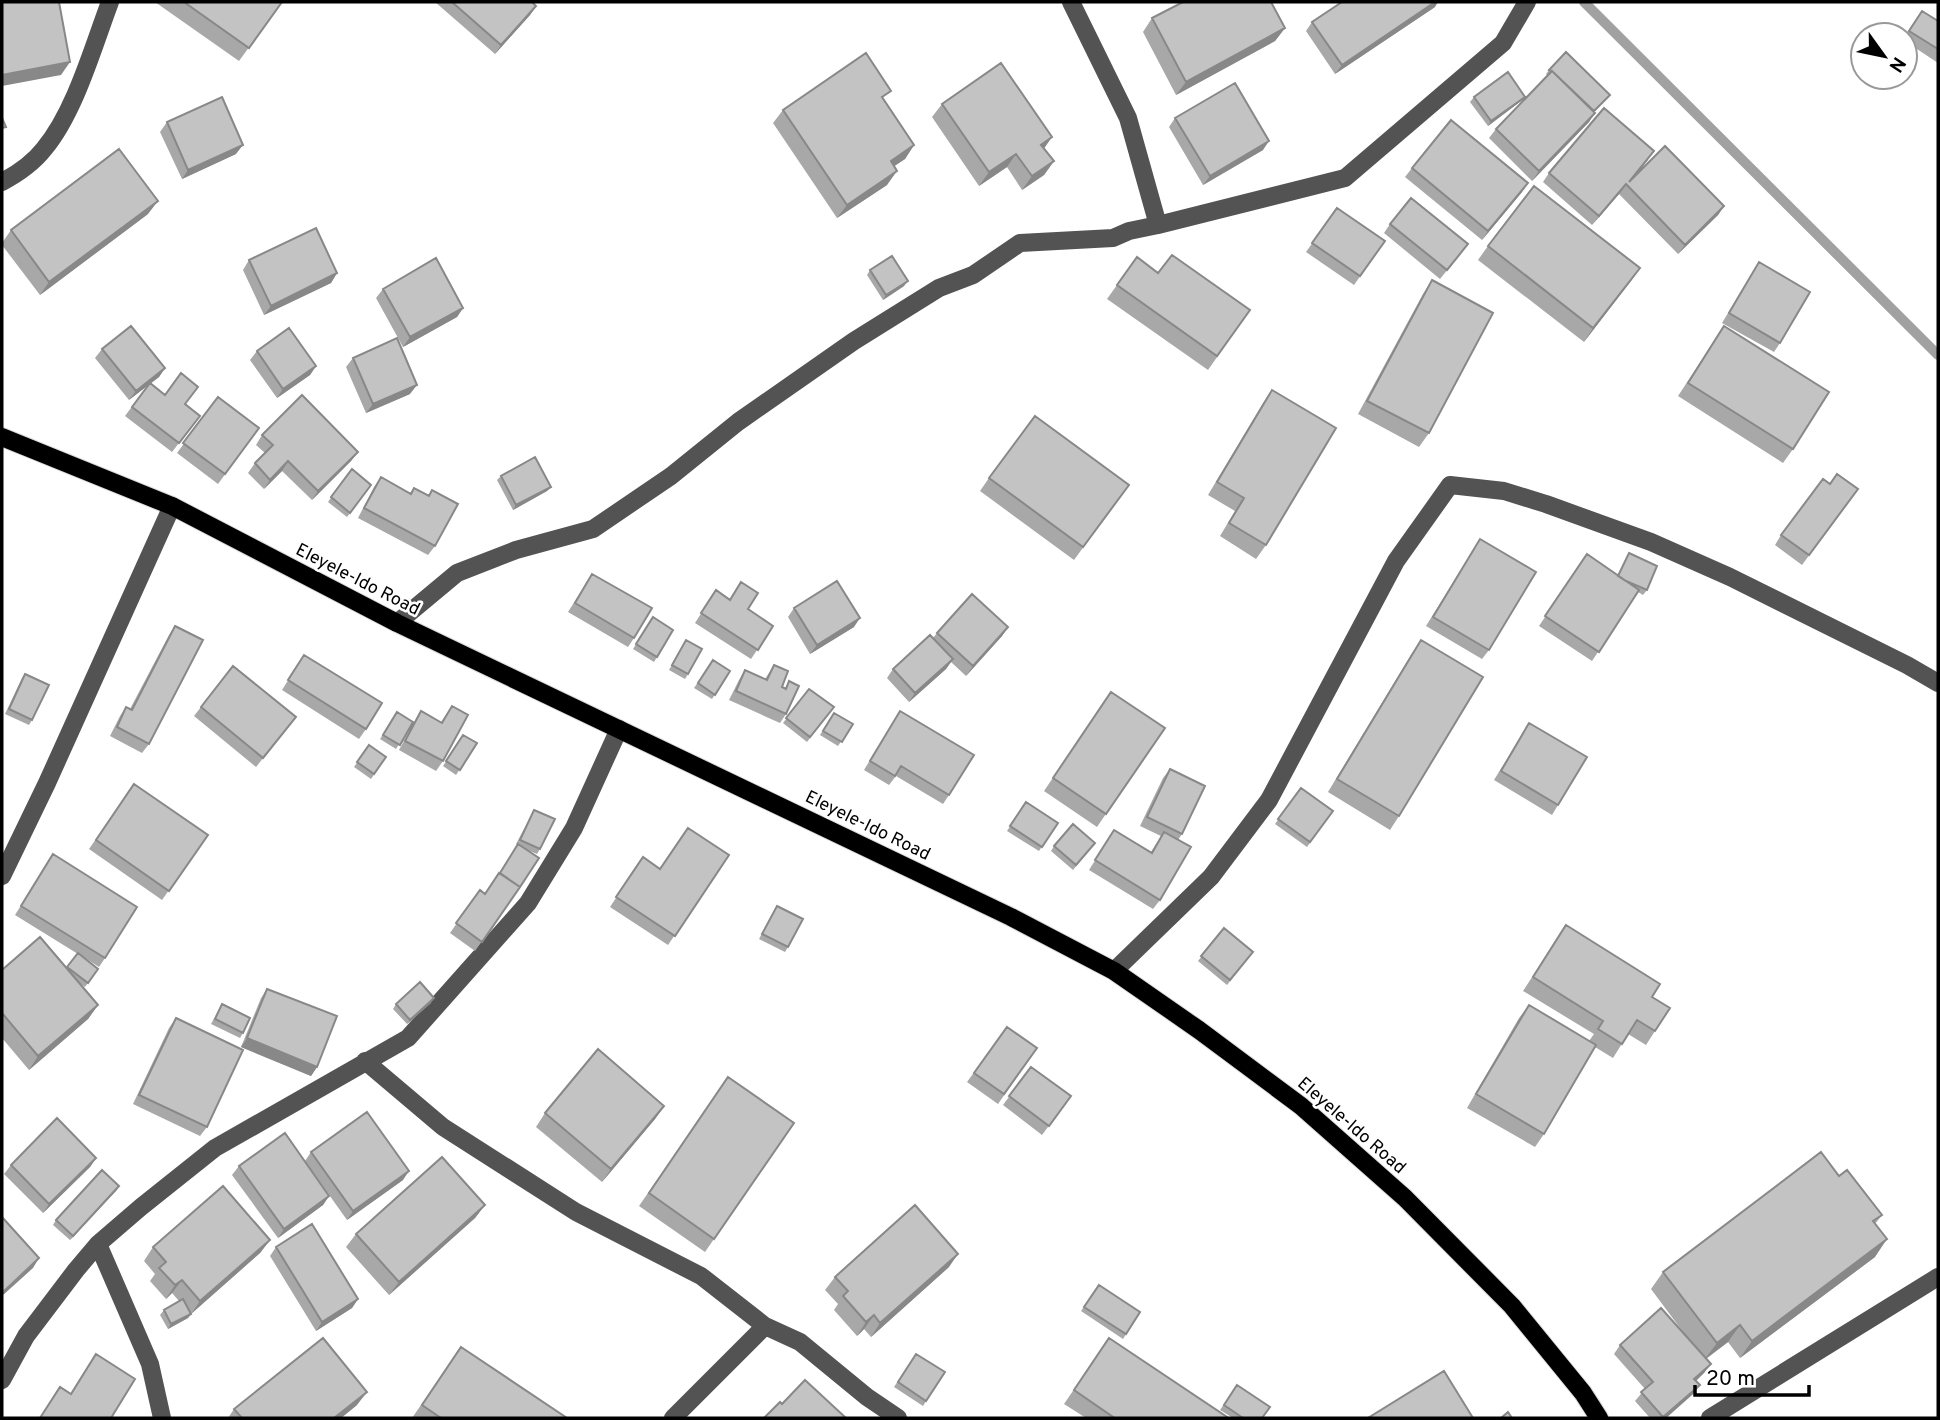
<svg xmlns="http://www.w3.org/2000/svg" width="1940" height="1420" viewBox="0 0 1940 1420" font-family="Overpass,sans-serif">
	<rect width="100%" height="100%" fill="#fff"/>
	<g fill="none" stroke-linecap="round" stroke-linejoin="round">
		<path stroke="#a1a1a1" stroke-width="10" d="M1584 2 1938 355"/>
		<g stroke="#dbdbdb" stroke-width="20">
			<path id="major" d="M2 437 172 506 397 623 1011 917 1114 971 1199 1030 1301 1106 1405 1198 1512 1306 1583 1393 1599 1418"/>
		</g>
		<path stroke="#535353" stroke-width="18" d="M2 182C17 174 33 163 44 149 75 112 93 47 110 2
			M1158 225 1345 178 1503 43 1527 2
			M397 623 457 573 516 550 593 529 671 476 738 422 854 341 939 288 973 275 1020 243 1113 238 1129 231 1158 225 1128 118 1071 2
			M2 876 47 783 172 506
			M1114 971 1211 877 1269 800 1396 561 1450 485 1504 491 1546 504 1651 542 1730 577 1907 665 1938 683
			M365 1061 443 1127 576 1212 701 1276 765 1326 800 1342 867 1397 898 1418
			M98 1244 150 1364 162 1418
			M2 1380 26 1336 76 1270 98 1244 141 1207 215 1148 408 1038 528 903 574 828 619 729
			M673 1418 765 1326
			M1710 1418 1938 1277"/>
		<use href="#major" stroke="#000" stroke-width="18"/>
	</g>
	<path fill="#a8a8a8" d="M155 2H282L239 61Z
		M435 2H532L536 6 530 15 495 54Z
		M1435 7 1335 74 1306 31 1312 22Z
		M1922 11 1938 21V63L1905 41V36Z
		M1152 18 1285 28 1275 41 1176 95 1143 32Z
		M1549 70 1610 95 1594 112 1589 122 1532 181 1489 138 1496 129 1547 75 1546 74Z
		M1474 97H1525L1521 101 1488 126 1470 102Z
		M884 100 914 145 905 159 894 166 887 185 837 218 773 123 783 110Z
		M942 104 1044 149 1054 161 1044 175 1022 190 1007 167 979 186 932 117Z
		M1175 118 1263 150 1203 185 1169 127Z
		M167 122 236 154 182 179 160 132Z
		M1648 160 1634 177 1724 206 1718 215 1678 254 1619 194 1592 225 1543 182 1549 173Z
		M1412 168 1522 192 1482 240 1405 177Z
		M1337 208 1385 241 1354 285 1306 252Z
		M148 214 40 295 2 245V243L11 230Z
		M1390 224 1461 253 1440 279 1384 233Z
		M1488 246 1640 268 1584 342 1478 260Z
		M1137 257 1158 273 1250 310 1208 370 1107 299Z
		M249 260 337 273 331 283 264 315 243 270Z
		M1759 262 1780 343 1774 352 1722 323Z
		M870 270 904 286 883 300 867 275Z
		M1432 280 1429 433 1419 447 1358 414 1423 294Z
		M383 289 463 308 457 317 403 347 376 298Z
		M1724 326 1793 449 1783 463 1678 396Z
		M102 349 165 368 159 377 150 384 165 395 185 405 200 416 172 452 125 416 148 385 129 400 95 358Z
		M257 351 316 366 310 375 277 398 250 360Z
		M353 358 410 394 366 413 346 367Z
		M1272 390 1266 545 1256 559 1220 536 1235 511 1208 495 1263 403Z
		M218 397 259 428 218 484 177 453Z
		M262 435 358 452 351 461 312 500 282 471 264 489 248 473 255 463 265 453 256 445Z
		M352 469 371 485 347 517 328 502Z
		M501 476 551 487 547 491 513 510 497 480Z
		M381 477 410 493 414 488 428 496 432 490 435 546 428 555 358 518 374 487Z
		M989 478 1129 485 1074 560 980 491Z
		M1858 489 1802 565 1775 545 1781 535Z
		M1480 539 1489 650 1482 659 1426 626Z
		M1629 553 1647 590 1643 595 1638 592 1592 661 1539 626 1587 554 1618 575Z
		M592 574 634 638 628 647 568 612Z
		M716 590 773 626 751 659 695 623Z
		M794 608 854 627 810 654 788 617Z
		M653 617 657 657 654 662 633 649Z
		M175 626 149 744 142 753 110 736 120 716 126 707 130 709 169 635Z
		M1008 627 1002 636 966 676 951 662 946 669 909 702 887 678 893 669 933 638 937 633Z
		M686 640 688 674 685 679 669 670Z
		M1421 640 1399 816 1390 830 1328 792 1412 653Z
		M304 655 366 729 359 739 282 690Z
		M713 660 730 671 712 699 694 688Z
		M774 665 782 687 785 688 789 681 786 714 780 723 729 700 739 680 745 670 765 679Z
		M25 674 32 720 29 725 5 714 22 678Z
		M809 689 834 707 807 742 783 723Z
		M1111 692 1165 728 1097 827 1044 791Z
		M452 706 443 761 436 771 399 750 415 721 421 711 441 722Z
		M201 707 296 717 256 767 194 716Z
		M900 711 949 795 943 804 896 776 889 785 864 770Z
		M397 712 413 722 396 749 380 739Z
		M834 713 853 724 838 746 820 735Z
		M1529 723 1558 805 1552 815 1494 780Z
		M463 735 477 743 456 775 443 766Z
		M369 745 386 757 371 779 354 767Z
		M1170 769 1182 834 1178 840 1160 900 1153 909 1089 870 1114 830 1151 852 1161 836 1140 826 1163 778Z
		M134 784 208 835 162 900 89 849Z
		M1301 788 1333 811 1307 847 1275 824Z
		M1026 802 1058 823 1039 851 1007 831Z
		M534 810 540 849 537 854 525 849 520 887 475 951 450 933 480 890 485 894 499 873 518 845 516 844Z
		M1095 843 1073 870 1051 851 1054 846Z
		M53 854 105 958 99 967 82 956 98 969 85 987 79 983 98 1005 88 1019 29 1070 2 1038V970L66 969 78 954 15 915Z
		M729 855 668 945 610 907 643 857 660 869Z
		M777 906 788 947 785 952 759 939Z
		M1566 925 1652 997 1655 1031 1646 1045 1628 1034 1613 1058 1595 1047 1544 1134 1535 1147 1467 1108 1519 1018 1529 1005 1589 1041 1594 1034 1523 991Z
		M1224 928 1253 952 1227 985 1198 961Z
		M267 989 317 1067 311 1076 241 1047 261 998Z
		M431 1003 407 1024 393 1009 396 1004Z
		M222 1004 243 1033 240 1038 211 1024Z
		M176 1018 207 1127 200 1136 133 1104 169 1028Z
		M1007 1027 1037 1048 998 1104 967 1082Z
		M1031 1067 1071 1096 1042 1135 1003 1105Z
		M728 1077 794 1123 705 1252 639 1206Z
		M664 1106 655 1119 602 1182 536 1127 545 1113Z
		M311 1152 403 1180 347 1220 305 1161Z
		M96 1158 90 1167 43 1213 4 1174 11 1165Z
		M239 1166 329 1196 323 1205 278 1238 232 1175Z
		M1839 1176 1882 1215 1875 1224V1257L1740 1358 1728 1342 1706 1359 1711 1364 1704 1373 1696 1381 1700 1385 1693 1394 1666 1418H1650L1635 1401 1645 1389 1614 1354 1620 1345 1689 1340 1651 1289 1663 1272Z
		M119 1186 70 1240 53 1225 56 1220Z
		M485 1205 475 1218 389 1295 346 1247 356 1234Z
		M270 1240 260 1253 191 1314 188 1318 168 1329 160 1315 164 1310 179 1301 172 1293 166 1299 150 1281 155 1274 144 1261 153 1247Z
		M276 1247 358 1299 352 1308 316 1331 270 1256Z
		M949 1267 871 1337 864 1329 857 1336 834 1310 838 1304 825 1290 835 1277Z
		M1099 1285 1140 1312 1123 1339 1081 1311Z
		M1109 1338 1226 1418H1086L1064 1404Z
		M461 1347 567 1418H412Z
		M916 1354 945 1372 923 1406 894 1387Z
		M1237 1385 1262 1418H1233L1220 1410Z
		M357 1405 341 1418H228L234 1409Z"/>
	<path fill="#888" d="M1435 2H1438L1435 7 1335 74 1342 65Z
		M536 6 530 15 495 54 501 45Z
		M1285 28 1275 41 1176 95 1186 82Z
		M70 62 61 75 2 86V75Z
		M1525 97 1521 101 1488 126 1491 121Z
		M1595 113 1589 122 1532 181 1539 171Z
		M1052 137 1043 150 1041 145Z
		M1269 141 1263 150 1203 185 1210 176Z
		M243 145 236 154 182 179 188 170Z
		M914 145 905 159 881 175 891 161Z
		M1016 154 1007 167 979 186 989 172Z
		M1054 161 1044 175 1022 190 1032 176Z
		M897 171 887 185 837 218 847 205Z
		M1528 183 1522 192 1482 240 1488 231Z
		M1626 184 1619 194 1592 225 1599 216Z
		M158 201 148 214 40 295 49 282Z
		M1724 206 1718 215 1678 254 1685 245Z
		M1640 268 1631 281 1584 342 1593 328Z
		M337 273 331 283 264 315 271 306Z
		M908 281 904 286 883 300 886 295Z
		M463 308 457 317 403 347 410 337Z
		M316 366 310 375 277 398 283 389Z
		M165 368 159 377 129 400 136 391Z
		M417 385 410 394 366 413 373 404Z
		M358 452 351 461 312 500 318 491Z
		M288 461 282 471 264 489 270 480Z
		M551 487 547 491 513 510 516 505Z
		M860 618 854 627 810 654 817 645Z
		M1008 627 1002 636 966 676 973 666Z
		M953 659 946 669 909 702 915 693Z
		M434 998 431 1003 407 1024 410 1020Z
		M98 1005 88 1019 29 1070 38 1056Z
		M247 1038 317 1067 311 1076 241 1047Z
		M664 1106 655 1119 602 1182 611 1169Z
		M96 1158 90 1167 43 1213 49 1204Z
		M409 1171 403 1180 347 1220 353 1211Z
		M119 1186 116 1191 70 1240 73 1236Z
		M329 1196 323 1205 278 1238 284 1229Z
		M485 1205 475 1218 389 1295 399 1282Z
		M1887 1239 1875 1257 1740 1358 1752 1341Z
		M270 1240 260 1253 191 1314 200 1301Z
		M958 1254 949 1267 871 1337 880 1323Z
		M39 1258 33 1268 2 1296V1293Z
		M182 1280 172 1293 166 1299 175 1285Z
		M358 1299 352 1308 316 1331 322 1322Z
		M191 1314 188 1318 168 1329 171 1324Z
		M874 1315 864 1329 857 1336 866 1322Z
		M1740 1325 1728 1342 1704 1360 1717 1343Z
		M1711 1364 1704 1373 1688 1388 1694 1379Z
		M1700 1385 1693 1394 1666 1418H1663Z
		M367 1392 357 1405 341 1418H334Z"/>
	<path fill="#c3c3c3" stroke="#888" stroke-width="2" d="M2 2H59L70 62 2 75Z
		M184 2H282L249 48Z
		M452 2H532L536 6 501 45Z
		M1183 2H1271L1285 28 1186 82 1152 18Z
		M1342 2H1435L1342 65 1312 22Z
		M1922 11 1938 21V49L1909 31Z
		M1566 52 1610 95 1594 111 1552 71H1551L1549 70Z
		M866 53 891 91 882 97 914 145 891 161 897 171 847 205 783 110Z
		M1001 63 1052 137 1041 145 1054 161 1032 176 1016 154 989 172 942 104Z
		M1552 71 1595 113 1539 171 1496 129Z
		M1508 72 1525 97 1491 121 1474 97Z
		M1235 83 1269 141 1210 176 1175 118Z
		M222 97 243 145 188 170 167 122Z
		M1604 108 1654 151 1629 182 1665 146 1724 206 1685 245 1626 184 1599 216 1549 173Z
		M2 118 6 127 2 128Z
		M1451 120 1528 183 1488 231 1412 168Z
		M119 149 158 201 49 282 11 230Z
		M1534 186 1640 268 1593 328 1488 246Z
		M1411 198 1468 244 1447 270 1390 224Z
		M1337 208 1385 241 1360 276 1312 243Z
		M316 228 337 273 271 306 249 260Z
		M1172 255 1250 310 1217 356 1117 285 1137 257 1158 273Z
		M892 256 908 281 886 295 870 270Z
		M436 258 463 308 410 337 383 289Z
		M1759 262 1810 292 1780 343 1729 313Z
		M1432 280 1493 313 1429 433 1367 401Z
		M131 326 165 368 136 391 102 349Z
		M1724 326 1829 392 1793 449 1688 383Z
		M289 328 316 366 283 389 257 351Z
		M397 338 417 385 373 404 353 358Z
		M181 373 198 387 185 404 200 416 179 443 132 407 150 383 165 395Z
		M1272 390 1336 428 1266 545 1229 523 1244 498 1217 482Z
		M302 395 358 452 318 491 288 461 270 480 255 463 273 445 262 435Z
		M218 397 259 428 225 474 183 443Z
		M1035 416 1129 485 1083 547 989 478Z
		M535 457 551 487 516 505 501 476Z
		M352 469 371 485 350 513 331 497Z
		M1837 474 1858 489 1809 555 1781 535 1823 479 1830 484Z
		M381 477 411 494 414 488 429 496 432 490 458 504 435 546 364 508Z
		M1480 539 1536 572 1489 650 1433 617Z
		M1629 553 1657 566 1647 590 1626 581 1618 576Z
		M1587 554 1639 590 1599 652 1545 616Z
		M592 574 652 608 634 638 575 603Z
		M837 581 860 618 817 645 794 608Z
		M741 582 758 593 748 609 773 626 758 650 701 613 716 590 730 600Z
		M972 594 1008 627 973 666 937 633Z
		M653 617 673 630 657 657 636 644Z
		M175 626 203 640 149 744 117 727 126 707 132 710Z
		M930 635 953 659 915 693 893 669Z
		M686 640 702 649 688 674 672 665Z
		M1421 640 1483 677 1399 816 1337 779Z
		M304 655 382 703 366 729 288 680Z
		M713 660 730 671 715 695 698 683Z
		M774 665 788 671 782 687 786 689 789 681 799 686 786 714 736 691 745 670 767 680Z
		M233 666 296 717 263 758 201 707Z
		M25 674 49 685 32 720 9 709Z
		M809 689 834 707 810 737 786 718Z
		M1111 692 1165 728 1106 814 1053 778Z
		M452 706 468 715 443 761 405 741 421 711 442 723Z
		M900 711 974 755 949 795 901 766 895 776 870 761Z
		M397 712 413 722 400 745 383 735Z
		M834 713 853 724 842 742 823 731Z
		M1529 723 1587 757 1558 805 1501 771Z
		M463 735 477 743 460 770 446 761Z
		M369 745 386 757 374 774 357 762Z
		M1170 769 1205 786 1182 834 1147 817Z
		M134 784 208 835 169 891 96 840Z
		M1301 788 1333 811 1310 842 1278 819Z
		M1026 802 1058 823 1042 847 1010 826Z
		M534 810 555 819 540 849 520 840Z
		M1073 824 1095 843 1076 865 1054 846Z
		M688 828 729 855 675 936 616 897 643 857 660 869Z
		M1114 830 1152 853 1164 832 1191 847 1160 900 1095 860Z
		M518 844 539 858 520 887 500 873Z
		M53 854 137 907 105 958 21 906Z
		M499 873 520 887 482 942 456 923 480 890 485 894Z
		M777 906 803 919 788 947 762 934Z
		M1566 925 1660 984 1652 997 1670 1008 1655 1031 1637 1020 1622 1044 1598 1029 1603 1021 1533 977Z
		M1224 928 1253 952 1230 980 1201 956Z
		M40 937 98 1005 38 1056 2 1013V970Z
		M78 953 98 969 88 983 67 967Z
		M420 982 434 998 410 1020 396 1004Z
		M267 989 337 1016 317 1067 247 1038Z
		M222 1004 250 1018 243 1033 215 1019Z
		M1529 1005 1596 1045 1544 1134 1476 1094Z
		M176 1018 243 1050 207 1127 139 1095Z
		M1007 1027 1037 1048 1004 1094 974 1073Z
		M598 1049 664 1106 611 1169 545 1113Z
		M1031 1067 1071 1096 1049 1126 1009 1096Z
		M728 1077 794 1123 714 1239 649 1193Z
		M367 1112 409 1171 353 1211 311 1152Z
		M57 1118 96 1158 49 1204 11 1165Z
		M285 1133 329 1196 284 1229 239 1166Z
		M1821 1152 1839 1176 1847 1170 1882 1215 1873 1221 1887 1239 1752 1341 1740 1325 1717 1343 1663 1272Z
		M442 1157 485 1205 399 1282 356 1234Z
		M102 1170 119 1186 73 1236 56 1220Z
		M223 1186 270 1240 200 1301 182 1280 175 1285 159 1268 166 1262 153 1247Z
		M915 1205 958 1254 880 1323 874 1315 866 1322 843 1296 848 1291 835 1277Z
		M2 1217 39 1258 2 1293Z
		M312 1224 358 1299 322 1322 276 1247Z
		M1099 1285 1140 1312 1126 1334 1084 1307Z
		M183 1299 191 1314 171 1324 164 1310Z
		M1661 1308 1711 1364 1694 1379 1700 1385 1663 1417 1641 1392 1653 1382 1620 1345Z
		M323 1338 367 1392 334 1418H242L234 1409Z
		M1109 1338 1227 1417 1226 1418H1112L1113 1417 1074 1390Z
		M461 1347 567 1418H441L422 1405Z
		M96 1354 135 1379 111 1418H40L60 1387 71 1394Z
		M916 1354 945 1372 926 1401 898 1382Z
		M1444 1371 1473 1418H1368Z
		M805 1380 846 1418H764L780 1402 782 1404Z
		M1237 1385 1270 1407 1262 1418H1243L1224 1405Z
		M1508 1412 1512 1418H1501Z"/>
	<g text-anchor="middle" stroke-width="5" stroke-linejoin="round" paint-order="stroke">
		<g font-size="18" fill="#000" stroke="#fff">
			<text transform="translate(358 579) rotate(27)" y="6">Eleyele-Ido Road</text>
			<text transform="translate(868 825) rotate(26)" y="6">Eleyele-Ido Road</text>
			<text transform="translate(1352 1125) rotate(41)" y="6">Eleyele-Ido Road</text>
		</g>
	</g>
	<rect width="1940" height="1420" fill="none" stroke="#000000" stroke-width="7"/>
	<g transform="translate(1884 56) rotate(123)"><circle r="33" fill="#ffffff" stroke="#999999" stroke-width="2"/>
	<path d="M0-5L12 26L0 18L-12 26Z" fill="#000000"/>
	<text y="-10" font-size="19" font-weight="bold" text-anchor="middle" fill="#000000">N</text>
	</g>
	<path d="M1695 1385v10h114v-10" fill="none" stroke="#000000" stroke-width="3.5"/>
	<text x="1706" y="1385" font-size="21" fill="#000000" stroke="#ffffff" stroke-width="5" paint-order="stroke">20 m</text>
</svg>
